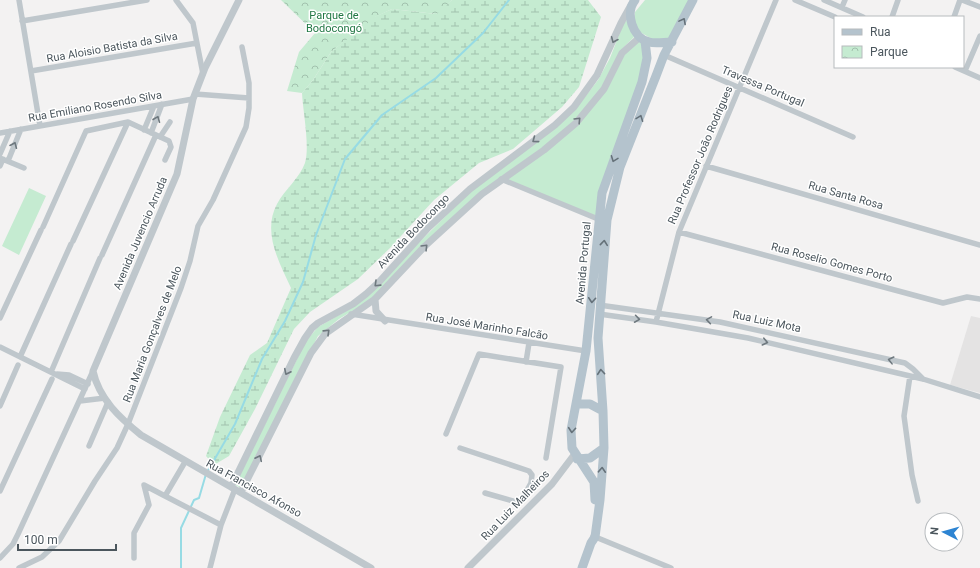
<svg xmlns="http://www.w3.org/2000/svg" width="980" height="568" viewBox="0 0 980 568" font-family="Roboto,sans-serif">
	<defs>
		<pattern id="wetland-marsh" width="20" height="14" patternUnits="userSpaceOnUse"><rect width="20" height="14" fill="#c5ebd1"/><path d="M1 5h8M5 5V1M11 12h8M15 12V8" fill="none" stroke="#a2c1ad"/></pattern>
		<pattern id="park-crowns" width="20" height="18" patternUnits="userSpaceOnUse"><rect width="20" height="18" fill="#c5ebd1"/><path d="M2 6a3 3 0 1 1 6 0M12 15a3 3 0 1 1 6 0" fill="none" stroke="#a2c1ad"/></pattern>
	</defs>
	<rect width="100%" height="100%" fill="#f3f2f2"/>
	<path fill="#e4e3e3" d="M971 316 980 318V393L950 385Z"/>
	<path fill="#c5ebd1" d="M645 0H689L669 38 654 40 638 31 634 22 635 12Z
		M627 20 634 37 623 48 603 86 580 115 549 143 491 184 374 298 339 319 318 336 241 488 235 485 306 341 318 327 355 306 473 189 575 110 598 80 610 58 623 25Z
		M639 40 645 49 643 68 596 216 506 179 580 122 624 54Z
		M29 188 46 196 19 255 2 246Z"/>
	<path fill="url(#wetland-marsh)" d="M452 0H588L601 17 579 87 562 107 513 149 479 163 434 200 390 248 358 279 310 312 294 329 255 409 229 456 214 465 206 456 220 417 250 355 267 343 291 288C279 262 262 232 277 204 285 189 299 179 305 163 310 146 303 112 302 93L313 80 331 52 372 18 392 9 436 14Z"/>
	<path fill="url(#park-crowns)" d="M281 0H452L440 12 436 14 392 9 375 17 331 52 313 80 302 93 287 91 299 52 315 33Z"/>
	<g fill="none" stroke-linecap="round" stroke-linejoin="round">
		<path stroke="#97dbe4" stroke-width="2" d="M181 568V528L194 500 199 498 206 474 235 424 262 359 285 321 303 282 316 235 345 159 382 115 436 78 483 33 509 0"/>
		<path stroke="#bfc7cc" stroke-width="5.5" d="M19 0 40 126
			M176 0 193 23 203 74
			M795 0 835 17
			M824 0 863 17
			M962 0 980 7
			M842 7 845 0
			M892 17 898 0
			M954 17 960 0
			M22 21 147 0
			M664 55 853 137
			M955 67 980 78
			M31 71 197 43
			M965 71 980 36
			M195 94 249 98
			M144 130 154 106
			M0 133 193 99
			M151 133 162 104
			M160 137 170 122
			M0 154 10 131
			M0 158 24 168
			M8 161 21 129
			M0 166 3 159
			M706 166 980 245
			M501 179 598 219
			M43 227 86 131 128 122 169 141 171 147 165 160
			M679 232 943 303 967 297 980 299
			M73 241 128 122
			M102 255 156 135
			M599 305 720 322 905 363 913 369 923 379
			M351 314 586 351
			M599 314 656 322 748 338 923 379 980 397
			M0 318 41 230
			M656 322 679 232 776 0
			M0 347 85 389
			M20 357 71 244
			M526 362 529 343
			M51 372 100 258
			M57 374 69 375 88 384
			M910 376 904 416 912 475 918 501
			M80 401 105 398
			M0 406 18 365
			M446 434 479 354 561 367 546 458
			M89 446 108 402
			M460 448 529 471 532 475 531 483 520 503 485 493
			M185 462 165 496 221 525
			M0 491 52 379
			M593 536 671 568
			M0 558 13 544 18 534 93 371
			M134 558V533L149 505 144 485 165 496
			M19 568 42 557 59 541 95 481 117 448 128 424 181 288 190 261 198 226 213 200 246 127 249 108V83L242 47
			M210 568 221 525 235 489"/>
		<path stroke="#bfc7cc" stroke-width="7" d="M239 0 205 68 193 99 177 174 93 371C99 399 120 418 141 435L371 568
			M375 299 376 311 385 321
			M231 487 294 358 305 338 312 328 318 323 353 304 366 294 379 282 428 228 470 189 555 125 574 107 597 75 621 23 631 5
			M241 492 311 353 325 334 375 299 425 246 482 194 544 150 576 123 604 89 622 53 640 37
			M468 568 552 484 574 455"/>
		<path stroke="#b4c3cd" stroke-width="9" d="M635 0C625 12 632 38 649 42 656 44 664 42 672 42
			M576 404H590L603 411
			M577 459 590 458 604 448
			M595 500 594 482 572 448 571 430 586 351 602 193 642 82 647 58 645 41
			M582 568 591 543 595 537 600 500 604 448 603 411 598 338 607 220 620 167 656 76 664 55 693 0"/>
	</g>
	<defs><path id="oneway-chevron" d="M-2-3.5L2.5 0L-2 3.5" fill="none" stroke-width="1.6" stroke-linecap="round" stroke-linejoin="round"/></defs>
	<g stroke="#657179">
		<use href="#oneway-chevron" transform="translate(683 21) rotate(-62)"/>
		<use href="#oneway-chevron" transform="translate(640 118) rotate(-69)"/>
		<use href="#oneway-chevron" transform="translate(614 159) rotate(111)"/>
		<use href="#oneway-chevron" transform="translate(604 243) rotate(-84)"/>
		<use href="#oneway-chevron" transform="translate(592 300) rotate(94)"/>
		<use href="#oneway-chevron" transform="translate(601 372) rotate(-95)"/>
		<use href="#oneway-chevron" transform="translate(572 430) rotate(95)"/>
		<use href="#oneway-chevron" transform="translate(602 470) rotate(-87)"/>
	</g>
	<g stroke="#6e787e">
		<use href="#oneway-chevron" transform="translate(614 40) rotate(113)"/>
		<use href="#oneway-chevron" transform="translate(157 119) rotate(-68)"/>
		<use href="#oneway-chevron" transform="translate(578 120) rotate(-46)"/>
		<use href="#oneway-chevron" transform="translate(535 140) rotate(143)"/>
		<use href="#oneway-chevron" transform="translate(14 145) rotate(-67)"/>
		<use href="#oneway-chevron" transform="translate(425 247) rotate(-45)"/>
		<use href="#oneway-chevron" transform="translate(377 284) rotate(136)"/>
		<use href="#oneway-chevron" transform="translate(637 319) rotate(8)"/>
		<use href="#oneway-chevron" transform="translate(709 320) rotate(-171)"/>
		<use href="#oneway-chevron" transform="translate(327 332) rotate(-44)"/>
		<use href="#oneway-chevron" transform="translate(765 342) rotate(13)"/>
		<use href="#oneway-chevron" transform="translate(891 360) rotate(-166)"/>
		<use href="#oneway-chevron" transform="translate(287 372) rotate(116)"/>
		<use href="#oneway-chevron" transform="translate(259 458) rotate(-64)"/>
	</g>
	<g text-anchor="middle" stroke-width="3" stroke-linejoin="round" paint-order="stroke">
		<g font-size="11" fill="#227845" stroke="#fff">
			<text x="334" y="19">Parque de<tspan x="334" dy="13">Bodocongó</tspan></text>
		</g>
		<g font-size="11" fill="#4b565d" stroke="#fff">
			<text transform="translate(112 47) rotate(-10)" y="4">Rua Aloisio Batista da Silva</text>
			<text transform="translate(763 86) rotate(23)" y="4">Travessa Portugal</text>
			<text transform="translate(95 106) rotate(-10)" y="4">Rua Emiliano Rosendo Silva</text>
			<text transform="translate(700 155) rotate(-67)" y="4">Rua Professor João Rodrigues</text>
			<text transform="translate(846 195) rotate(16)" y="4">Rua Santa Rosa</text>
			<text transform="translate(413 231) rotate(-46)" y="4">Avenida Bodocongo</text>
			<text transform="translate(140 233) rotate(-67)" y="4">Avenida Juvencio Arruda</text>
			<text transform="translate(832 262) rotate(15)" y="4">Rua Roselio Gomes Porto</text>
			<text transform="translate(583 263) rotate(-85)" y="4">Avenida Portugal</text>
			<text transform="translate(767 321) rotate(12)" y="4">Rua Luiz Mota</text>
			<text transform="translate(487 326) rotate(9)" y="4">Rua José Marinho Falcão</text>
			<text transform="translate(152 334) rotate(-69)" y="4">Rua Maria Gonçalves de Melo</text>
			<text transform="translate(254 488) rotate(29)" y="4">Rua Francisco Afonso</text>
			<text transform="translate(515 505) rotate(-46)" y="4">Rua Luiz Malheiros</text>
		</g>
	</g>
	<rect x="834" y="16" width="130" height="52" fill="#ffffff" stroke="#b7bbbe"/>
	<rect x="842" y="29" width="20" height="6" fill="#b4c3cd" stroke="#b7bbbe"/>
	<text x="870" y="36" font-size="12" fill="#4b565d">Rua</text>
	<rect x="842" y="46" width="20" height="12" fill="url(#park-crowns)" stroke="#b7bbbe"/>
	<text x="870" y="56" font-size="12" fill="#4b565d">Parque</text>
	<g transform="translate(944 532) rotate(276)"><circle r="19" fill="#ffffff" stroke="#b7bbbe"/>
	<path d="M0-3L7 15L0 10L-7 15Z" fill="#2d84d2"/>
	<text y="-6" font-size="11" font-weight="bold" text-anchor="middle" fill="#4b565d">N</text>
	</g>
	<path d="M18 544v6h98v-6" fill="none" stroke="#4b565d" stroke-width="2"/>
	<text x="24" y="544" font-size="12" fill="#4b565d" stroke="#ffffff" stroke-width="3" paint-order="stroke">100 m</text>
</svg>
